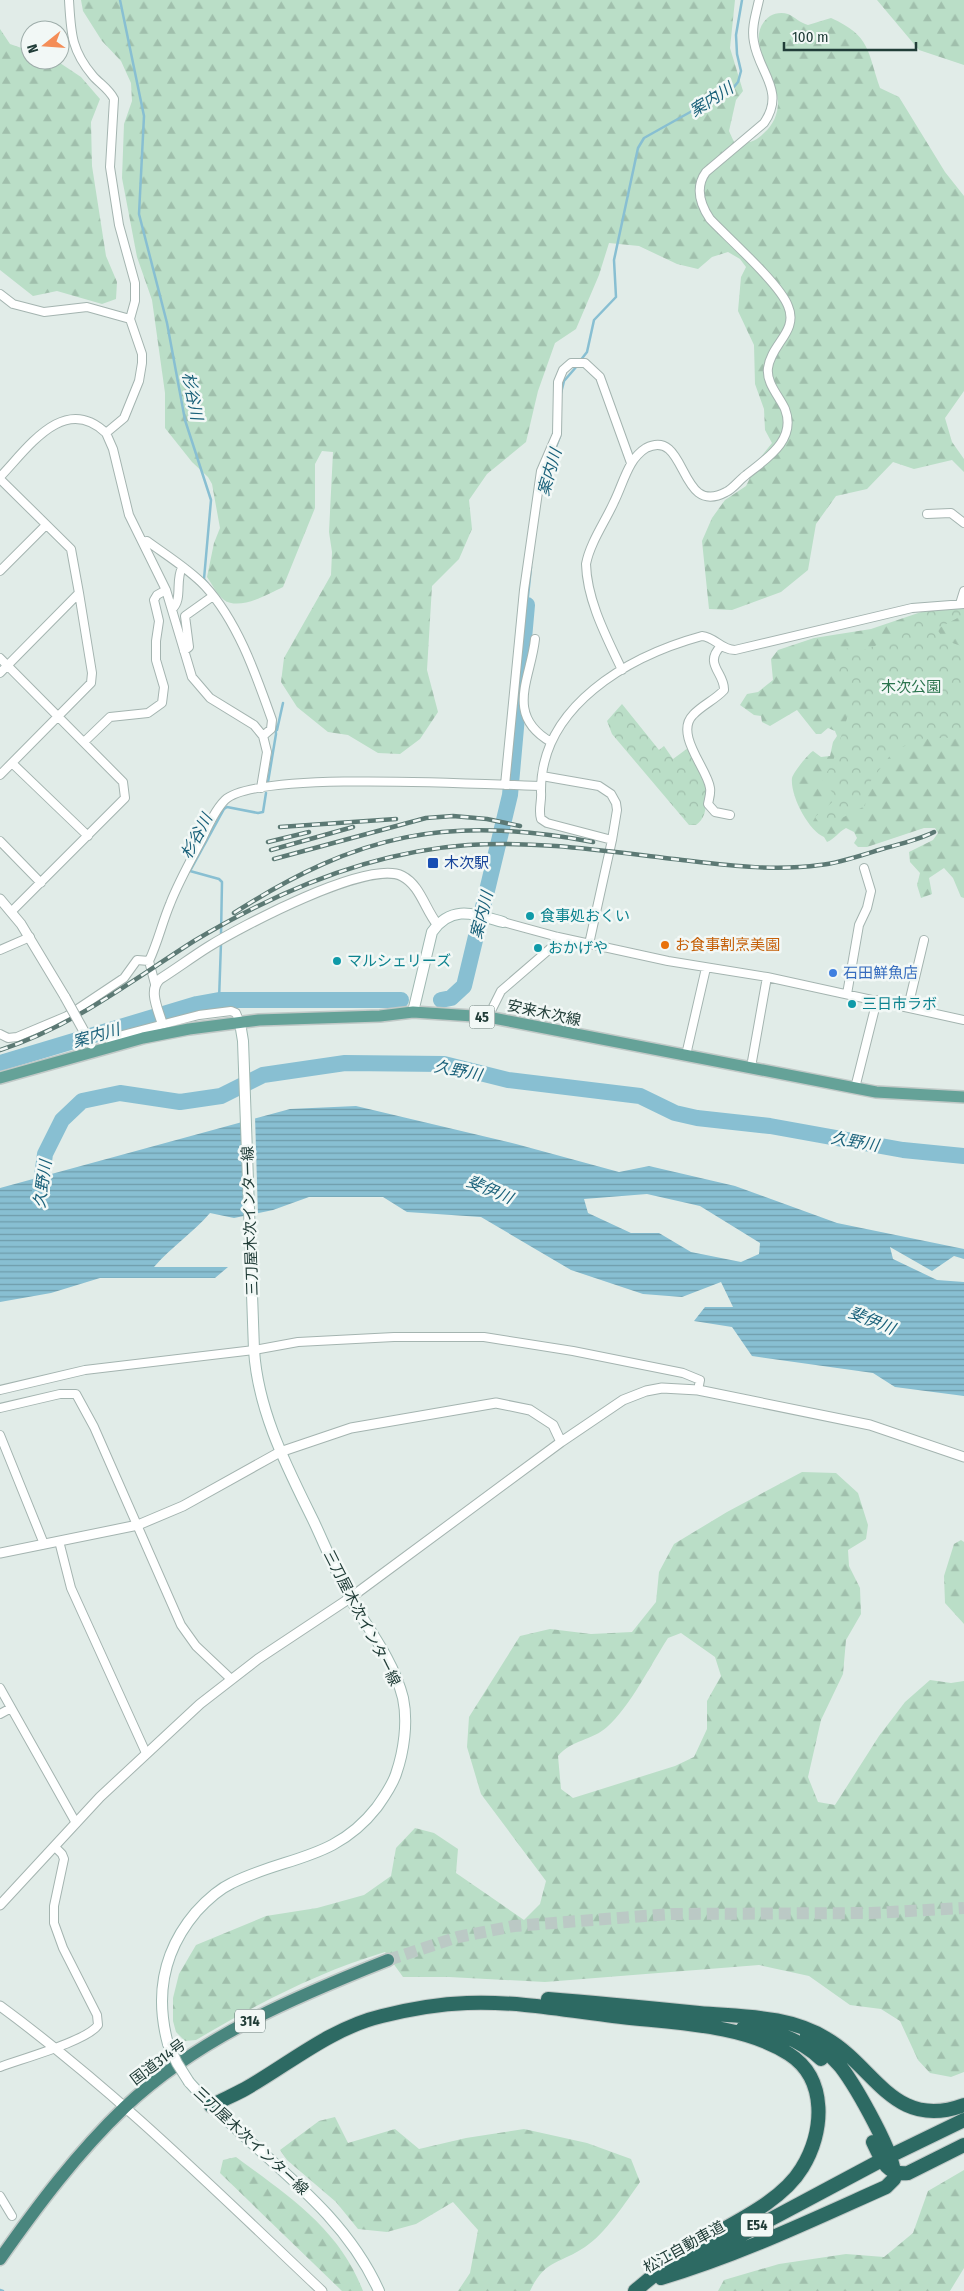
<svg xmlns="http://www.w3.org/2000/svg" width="964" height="2291" viewBox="0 0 964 2291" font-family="'Fira Sans Condensed','Noto Sans JP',sans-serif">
	<defs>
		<pattern id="forest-firs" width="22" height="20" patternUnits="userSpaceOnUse" patternTransform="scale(1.25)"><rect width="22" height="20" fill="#badec7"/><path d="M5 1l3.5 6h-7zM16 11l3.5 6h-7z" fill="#a0bfac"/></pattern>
		<pattern id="park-crowns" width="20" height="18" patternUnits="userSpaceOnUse" patternTransform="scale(1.25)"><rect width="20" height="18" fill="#badec7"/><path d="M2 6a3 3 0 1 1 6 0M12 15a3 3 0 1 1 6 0" fill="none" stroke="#a0bfac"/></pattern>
		<pattern id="water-rules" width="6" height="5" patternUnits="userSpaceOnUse" patternTransform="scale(1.25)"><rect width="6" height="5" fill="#88bfd2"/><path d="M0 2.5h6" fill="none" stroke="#6f9cab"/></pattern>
	</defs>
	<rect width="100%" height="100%" fill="#e1ece8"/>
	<path fill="url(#forest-firs)" fill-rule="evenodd" d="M81 0H735L730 48 743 91 736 100 729 131 734 142C749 144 755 142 765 132 773 125 778 114 778 102 777 75 741 38 770 16 775 13 782 12 788 14 795 17 800 23 808 25L831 18C871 36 867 51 880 88L899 97 945 172 964 196V391L945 418 952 442 964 459V472L952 460 914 469 893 462 867 489 836 496 816 524 808 570 781 592 732 610 709 609 702 541 712 518 725 500 746 486 760 458 772 443 765 430 764 409 755 384 754 345 738 311 741 277 746 267 740 259 728 252 712 257 698 269 677 264 639 246 609 243 599 275 576 329 555 343 538 391 526 442 487 474 469 500 472 529 459 559 432 586 427 670 438 712 420 739 400 754 378 753 348 735 328 732 297 707 281 682 284 658 331 575 332 552 329 532 333 452 322 451 315 464V508L283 587C268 594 240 611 224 600 217 595 212 584 207 577L214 543 220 528 212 484 208 477 192 462 165 428V393L152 300 137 257 122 178 124 124 132 101 131 83 121 61 102 41 83 11Z
		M877 0H964V65L919 50Z
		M0 29 10 44 30 51V60L57 61 81 77 100 99 91 122 92 166 106 256 117 282 116 299 102 304 57 291 33 296 0 270Z
		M964 607V898L961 897 953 878 944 868 929 878 932 894 921 898 917 885 920 873 910 862 909 852 933 840 938 833 935 828H924L867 847H858L854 843 857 838 854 832 846 828C838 832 835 839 827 842L824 837C809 831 790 796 792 778 793 773 808 754 813 751L821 757 830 756 833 742 837 736 835 731 828 728 821 734H816L797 710 770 726 762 722 761 716 754 715 740 705 747 694 758 692 773 680 771 659 778 650 814 638 871 629 927 610Z
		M802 1472 836 1473 858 1493 868 1525 866 1539 848 1550 849 1566 860 1588 861 1614 846 1640 843 1674 821 1720 808 1777 818 1802 835 1805 879 1736 905 1702 930 1680 951 1683 964 1681V2072L951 2077 930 2073 918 2060 900 2021 881 2009 850 2005 809 1976 759 1965 545 1982 449 1977H403L385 1952C318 1972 257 2004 196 2040L185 2041 176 2032 173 2021V1998L179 1974 196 1945 266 1916 317 1908 364 1895 391 1876 396 1848 415 1828 434 1833 458 1849 456 1873 524 1920 540 1904 546 1881 481 1794 467 1747 469 1717 520 1636 550 1629 591 1634 632 1632 656 1602 659 1572 674 1544 727 1512ZM681 1633 715 1657 721 1676 707 1701V1729L694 1757 675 1766 573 1798 561 1789 558 1756C571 1740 593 1740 607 1727 630 1707 651 1664 668 1638Z
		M961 1540 964 1542V1624L945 1603 944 1576 954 1544Z
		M335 2117 348 2143 395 2129 419 2149 466 2138 524 2129 587 2143 631 2159 640 2182C626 2202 605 2234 585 2247 560 2264 545 2259 530 2291H458L470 2273 478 2230 453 2202 416 2224 387 2232 358 2229 336 2202 287 2160 280 2150 319 2121Z
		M236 2157C287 2195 339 2228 363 2291H342L220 2173 223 2160Z
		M964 2170V2268L950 2291H718L724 2280 779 2264 846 2254 884 2257 913 2233 928 2191Z"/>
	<path fill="url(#park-crowns)" d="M964 609 963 615 937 629 944 640 964 647V737L919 739 902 747 889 757 867 786 865 806 838 820 819 823 815 817 837 798 822 780 832 764 854 697 836 678 834 659 845 648C879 658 898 625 926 612 936 607 953 609 964 609Z
		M622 704 659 750 664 746 673 759 688 748C699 768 709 779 706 804 705 813 704 819 696 825H689L612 734 607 721Z"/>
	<path fill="url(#water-rules)" fill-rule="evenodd" d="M356 1106 516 1144 619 1172 649 1166 735 1186 837 1223 964 1249V1259L954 1256 932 1271 890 1247 893 1259 937 1280 964 1282V1396L895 1387 873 1373 752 1356 732 1327 694 1321 705 1307H733L721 1282 682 1297 643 1294 571 1270 481 1217 407 1212 383 1197H309L273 1210 234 1218 210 1213C193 1233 171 1247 154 1267H228L215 1278H100L51 1293 0 1302V1188L290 1109ZM647 1194 700 1206 760 1243 759 1254 741 1262 691 1252 659 1233H631L588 1213 584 1199Z"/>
	<path fill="#e1ece8" d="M255 1116 258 1216 244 1219 241 1120Z"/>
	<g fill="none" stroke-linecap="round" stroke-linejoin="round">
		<path stroke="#88bfd2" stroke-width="2.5" d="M120 0 144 116 139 214 167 323 185 420 211 500 204 579 207 583
			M580 361 587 352 594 320 616 297 614 260 638 148 644 138 733 88 738 82 741 71 737 54 736 35 742 0
			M561 393 564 381 577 366
			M543 482 560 436
			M527 605 531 567
			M277 730 283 703
			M268 782 276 734 275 722
			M221 935 222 882 219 879 190 871 224 809 227 807 258 813 263 812 266 793
			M219 1000 221 943
			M0 2290 3 2291"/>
		<path stroke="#88bfd2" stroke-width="16" d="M441 1000 451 998 464 986 510 795 527 605
			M0 1063 197 1004 219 1000H401
			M39 1199 45 1154 62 1120 82 1101 120 1093 180 1102 221 1096 263 1075 345 1063 444 1064 508 1080 640 1096 675 1113 697 1118 770 1126 903 1150 964 1156"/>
		<path stroke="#bbc9c5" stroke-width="12" stroke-dasharray="12 6" stroke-linecap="butt" d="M388 1960 458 1937 514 1926 671 1914 872 1913 964 1908"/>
		<g stroke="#a4b4b0" stroke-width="10">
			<path id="minor" d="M69 0C71 33 71 50 93 76 100 84 109 89 114 99L110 167 119 225 135 283V301L130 319 142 354V363L139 381 124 418 106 433 113 449 129 515 166 590 192 677 210 698 254 725 263 736 267 752 261 788
				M0 294 13 304 44 312 87 307 130 319
				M0 477C28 448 64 393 106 433
				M0 479 71 549 79 593 0 673
				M927 514 951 513 964 523
				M143 542 147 541C166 555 189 569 205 586 238 622 256 675 272 720L271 729 263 736
				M0 571 46 525
				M960 604 964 591
				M172 609C183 600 175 580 182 568
				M535 639C531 678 504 715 551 742
				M721 646C703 664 725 673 724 690 715 700 702 705 693 715 674 734 708 770 710 788 711 793 709 799 708 804L715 812 730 815
				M184 651 189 647 185 616 213 596
				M0 658 123 782 125 798 11 912
				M622 670C607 638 587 601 586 564 590 543 605 522 614 502 620 490 624 476 631 464 634 458 641 451 646 448 688 427 678 518 726 492 733 489 739 480 746 475 766 459 797 440 785 409 779 396 766 383 768 368 771 344 799 331 788 306 780 284 728 238 710 219 700 204 695 187 706 172L764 123C786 91 759 73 754 42 751 28 756 14 759 0
				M84 742 110 717 148 713 162 703 164 687 156 660V641L159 621 154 600 157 595 166 590
				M12 763 88 836
				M0 775 91 683 92 673 79 593
				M542 776 599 786 611 794 616 803 617 810 612 840 589 944
				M505 785 524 590 541 471 557 434 558 382 563 370 571 363H585L600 377 631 463
				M612 840 547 823 541 819C538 810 542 801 541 792 540 706 629 656 702 636 715 637 721 650 735 650L912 608 964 604
				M0 841 41 883
				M503 922 558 937 668 961 767 977 964 1020
				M0 950 30 937
				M155 984 149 961C158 942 162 923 170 904 179 881 191 860 202 839 208 826 215 810 225 800 255 770 490 785 541 786
				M847 994 859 925 867 908 871 891 864 868
				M908 1007 924 940
				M488 1017 501 991 552 947 558 937
				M0 1034 8 1038 17 1037 67 1016 124 978 137 960 149 961
				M113 1046 111 1041 115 1037 199 1015 231 1011 236 1013 240 1023
				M686 1055 706 968
				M751 1067 767 977
				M855 1088 877 1000
				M0 1390 85 1370 254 1350 298 1342 394 1337H484L573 1351 683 1373 700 1380 698 1390
				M0 1408 60 1394H76L94 1427 181 1625 196 1646 231 1679
				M0 1435 44 1544
				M59 1541 71 1588 146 1753
				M0 1688 76 1823
				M0 1714 11 1708
				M0 2067C21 2059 87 2041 98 2025L97 2015 63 1948 54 1923V1906L64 1859 62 1854 55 1847
				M0 2196 12 2216"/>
		</g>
		<g stroke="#a4b4b0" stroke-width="11">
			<path id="tertiary" d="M0 899 21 924 65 997
				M162 1023C158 1009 148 990 160 979 176 969 192 957 208 947 240 927 368 859 402 876 420 885 425 909 437 924
				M0 1553 138 1525 183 1506 280 1452 351 1428 496 1403 530 1410 553 1425 561 1442
				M0 1905 100 1797 200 1704 258 1659 350 1598 561 1442 623 1400 646 1391 662 1388 698 1390 870 1425 964 1457
				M0 2006C116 2091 217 2192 322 2291"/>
		</g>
		<g stroke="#9fb8b2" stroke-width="12">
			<path id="secondary" d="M413 1012 432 932C452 904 474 914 503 922
				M168 2044C155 1996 163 1951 196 1912 206 1901 217 1890 232 1883 286 1856 335 1861 377 1807 384 1797 392 1786 396 1774 404 1751 408 1722 403 1698 394 1662 370 1631 351 1600 337 1575 326 1548 314 1522 287 1467 258 1412 254 1350L243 1041 240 1023
				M189 2082C252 2153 339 2202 379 2291"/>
		</g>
		<g stroke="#c1c9c7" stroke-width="14">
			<path id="primary" d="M0 1078 143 1038 189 1029 259 1020 380 1016 413 1012 488 1017 876 1092 964 1097"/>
		</g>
		<g stroke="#c1c9c7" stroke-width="15">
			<path id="trunk" d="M0 2259C38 2205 77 2153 125 2107 199 2037 295 1997 388 1960"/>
		</g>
		<g stroke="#c1c9c7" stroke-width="16">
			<path id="motorway" d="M548 1999C598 2003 649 2008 699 2013 743 2017 788 2015 827 2039 875 2067 894 2131 964 2105
				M743 2028C770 2027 802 2041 821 2059
				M211 2106C222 2100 234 2095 245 2089 289 2064 331 2028 382 2016 410 2009 439 2004 467 2003 516 2001 565 2010 613 2016 668 2023 742 2023 789 2054 828 2079 824 2133 802 2168 780 2205 723 2227 687 2250 669 2262 652 2277 635 2291
				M873 2142C881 2159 887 2176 908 2173L964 2145
				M894 2154 964 2120
				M683 2266 878 2162
				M661 2278C739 2255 812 2220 886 2187L894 2179C899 2160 854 2084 841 2067 831 2055 819 2045 807 2035"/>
		</g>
		<use href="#minor" stroke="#fff" stroke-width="8"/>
		<use href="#tertiary" stroke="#fff" stroke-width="9"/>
		<use href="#secondary" stroke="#fff" stroke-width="10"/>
		<use href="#primary" stroke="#65a298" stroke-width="11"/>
		<use href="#trunk" stroke="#49867e" stroke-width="12"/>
		<use href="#motorway" stroke="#2d6a63" stroke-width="14"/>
		<g stroke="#5c7974" stroke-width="4.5">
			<path id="rail" d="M280 827 396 819
				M268 842 309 832
				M271 850 353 827
				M274 859 426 818 453 816 487 819 520 826
				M234 913C359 833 447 815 593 842
				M0 1050C72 1027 131 981 194 941 277 891 371 852 468 845 543 840 617 853 691 861 733 866 777 871 820 865 840 863 862 855 882 849 900 844 918 840 934 832"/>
		</g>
		<use href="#rail" stroke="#f2f8f6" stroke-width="2.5" stroke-dasharray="8" stroke-linecap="butt"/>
		<g stroke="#a4b4b0" stroke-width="11" stroke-linecap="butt">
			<path id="tertiary-bridge" d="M65 997 91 1044"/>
		</g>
		<g stroke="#9fb8b2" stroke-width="12" stroke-linecap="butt">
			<path id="secondary-bridge" d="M168 2044 177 2063 189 2082"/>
		</g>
		<use href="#tertiary-bridge" stroke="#fff" stroke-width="9"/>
		<use href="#secondary-bridge" stroke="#fff" stroke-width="10"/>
	</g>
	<rect fill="#1a4fb4" stroke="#f2f8f6" stroke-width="2" x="427" y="857" width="12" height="12" rx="2.5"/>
	<g fill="#0f9aa8" stroke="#f2f8f6" stroke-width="2">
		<circle cx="530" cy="916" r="5"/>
		<circle cx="538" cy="948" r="5"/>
		<circle cx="337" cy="961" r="5"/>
		<circle cx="852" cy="1004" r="5"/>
	</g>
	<circle fill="#e8710a" stroke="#f2f8f6" stroke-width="2" cx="665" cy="945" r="5"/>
	<circle fill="#3f7fe0" stroke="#f2f8f6" stroke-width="2" cx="833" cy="973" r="5"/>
	<g text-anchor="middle" stroke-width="5" stroke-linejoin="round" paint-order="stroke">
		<g fill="#f2f8f6" stroke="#607571" stroke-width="1">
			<rect x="469.5" y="1005.5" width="25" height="23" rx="4"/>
			<rect x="235" y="2009.5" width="30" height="23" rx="4"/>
			<rect x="741" y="2213.5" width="32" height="23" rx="4"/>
		</g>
		<g font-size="14" font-weight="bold" fill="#213d38">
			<text x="482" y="1022">45</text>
			<text x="250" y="2026">314</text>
			<text x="757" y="2230">E54</text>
		</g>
		<g font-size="15" fill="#2b744e" stroke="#f2f8f6">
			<text x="911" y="692">木次公園</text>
		</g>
		<g font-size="15" fill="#164399" stroke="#f2f8f6" text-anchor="start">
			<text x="444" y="868">木次駅</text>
		</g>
		<g font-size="15" fill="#0d838f" stroke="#f2f8f6" text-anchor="start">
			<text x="540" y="921">食事処おくい</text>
			<text x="548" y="953">おかげや</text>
			<text x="347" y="966">マルシェリーズ</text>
			<text x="862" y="1009">三日市ラボ</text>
		</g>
		<g font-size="15" fill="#c56008" stroke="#f2f8f6" text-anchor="start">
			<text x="675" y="950">お食事割烹美園</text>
		</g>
		<g font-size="15" fill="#366cbe" stroke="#f2f8f6" text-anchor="start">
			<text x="843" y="978">石田鮮魚店</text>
		</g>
		<g font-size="15" fill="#213d38" stroke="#f2f8f6">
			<text transform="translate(544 1013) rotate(12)" y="5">安来木次線</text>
			<text transform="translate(250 1221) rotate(-92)" y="5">三刀屋木次インター線</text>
			<text transform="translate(362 1618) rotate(63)" y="5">三刀屋木次インター線</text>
			<text transform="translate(158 2062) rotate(-37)" y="5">国道314号</text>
			<text transform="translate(251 2141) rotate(43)" y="5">三刀屋木次インター線</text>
			<text transform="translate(684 2247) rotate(-29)" y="5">松江自動車道</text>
		</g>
		<g font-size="16" font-style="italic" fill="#1a617a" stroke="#f2f8f6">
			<text transform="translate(711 99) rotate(-33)" y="6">案内川</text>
			<text transform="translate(193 396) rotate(79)" y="6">杉谷川</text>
			<text transform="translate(549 472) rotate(-74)" y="6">案内川</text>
			<text transform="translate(196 836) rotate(-62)" y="6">杉谷川</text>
			<text transform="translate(481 915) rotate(-76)" y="6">案内川</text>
			<text transform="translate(96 1035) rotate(-16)" y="6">案内川</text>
			<text transform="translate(458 1070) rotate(11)" y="6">久野川</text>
			<text transform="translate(855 1141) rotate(10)" y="6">久野川</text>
			<text transform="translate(42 1184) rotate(-82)" y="6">久野川</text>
			<text transform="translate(490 1189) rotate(23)" y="6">斐伊川</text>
			<text transform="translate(872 1320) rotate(22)" y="6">斐伊川</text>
		</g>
	</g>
	<g transform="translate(45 45) rotate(253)"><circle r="24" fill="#f2f8f6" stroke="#9eadaa"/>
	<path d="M0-4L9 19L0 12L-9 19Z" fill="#f48d57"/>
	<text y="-8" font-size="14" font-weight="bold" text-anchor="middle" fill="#213d38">N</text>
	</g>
	<path d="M784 42v8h132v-8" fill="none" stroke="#213d38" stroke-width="2.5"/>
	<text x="792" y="42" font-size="15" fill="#213d38" stroke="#f2f8f6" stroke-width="4" paint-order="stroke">100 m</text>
</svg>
